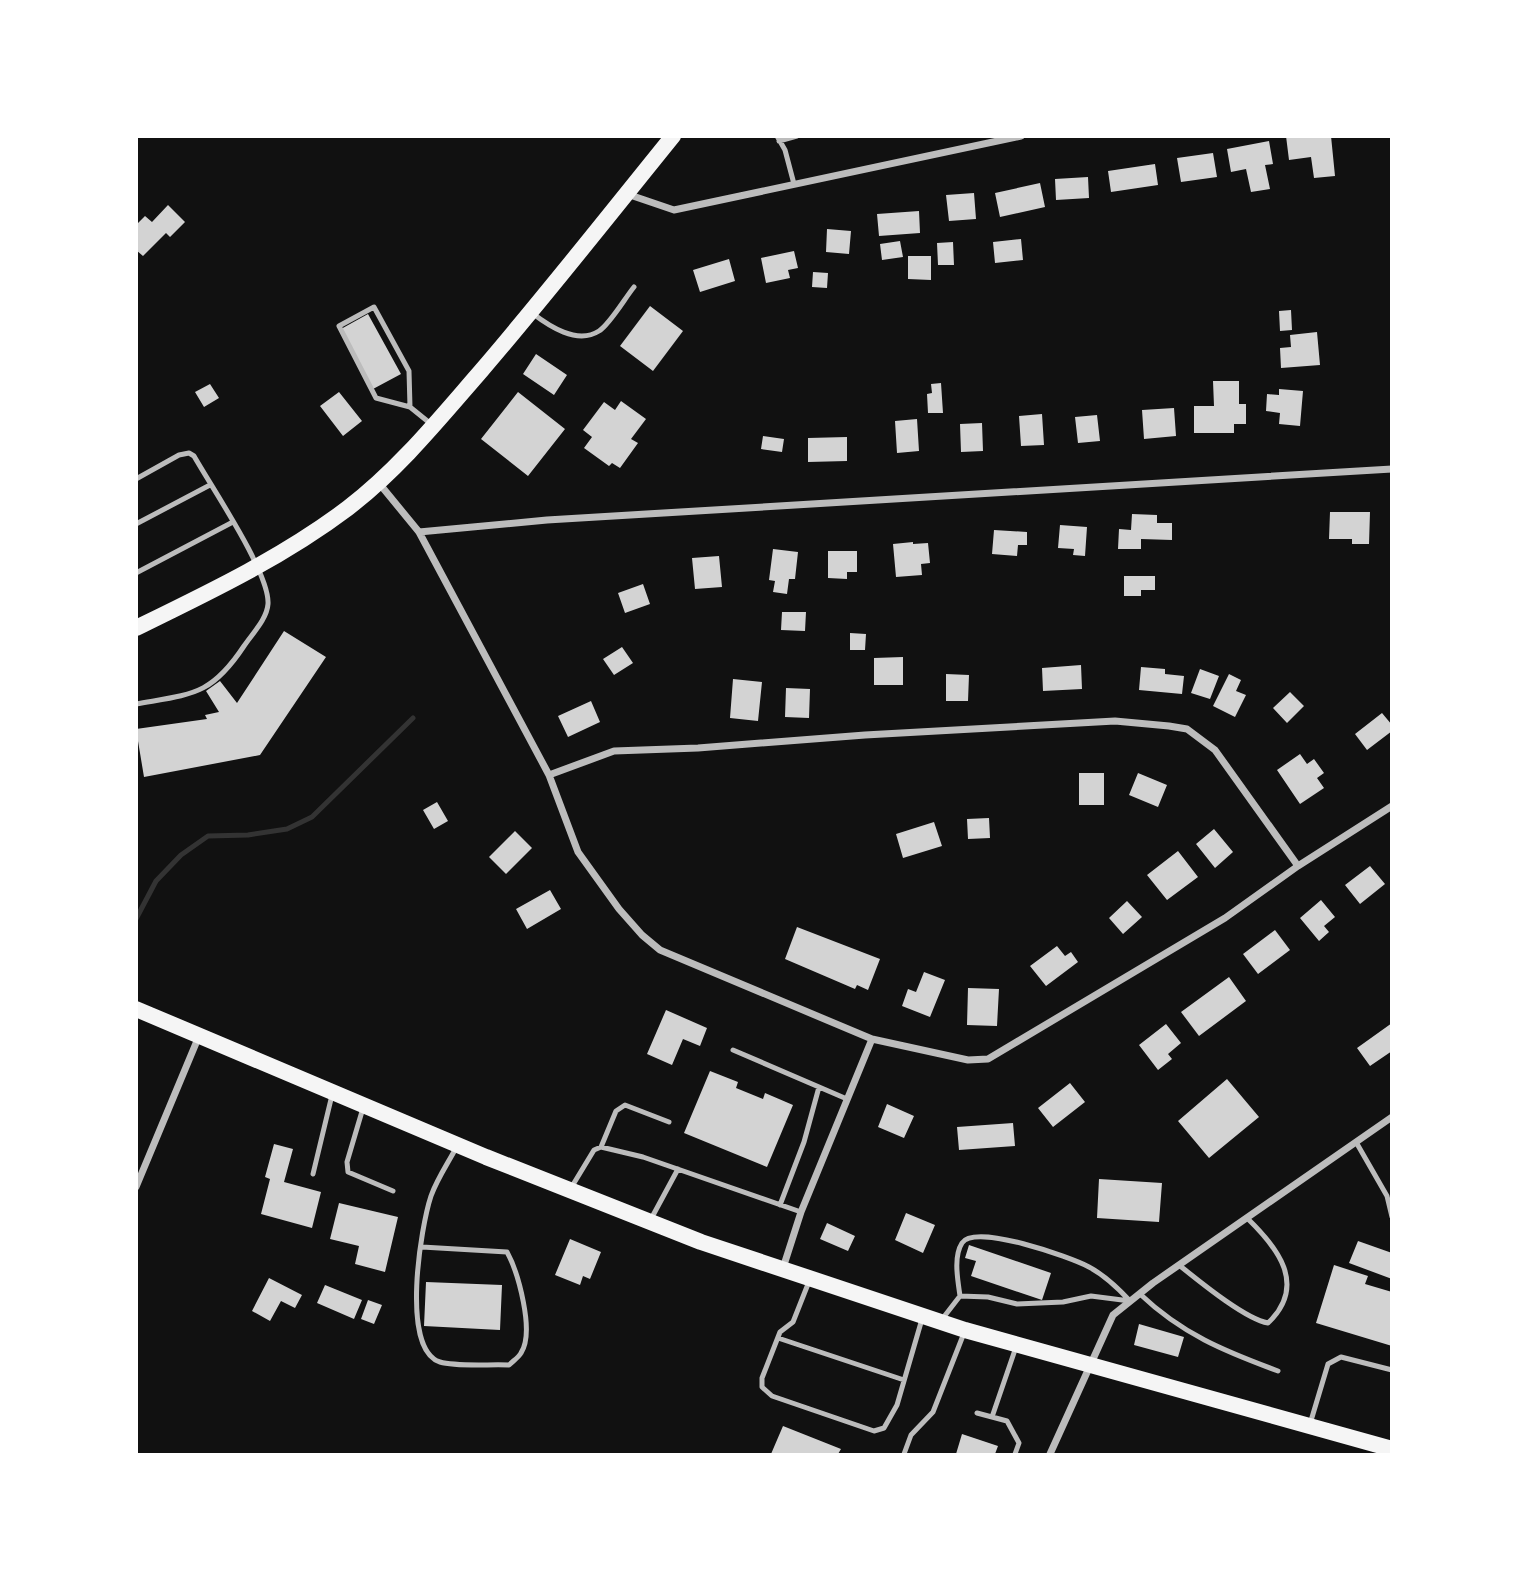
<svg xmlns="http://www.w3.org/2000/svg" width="1528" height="1591" viewBox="0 0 1528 1591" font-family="'Varela Round',sans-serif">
	<rect width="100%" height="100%" fill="#111"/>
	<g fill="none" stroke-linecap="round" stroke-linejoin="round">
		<path stroke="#333" stroke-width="5" d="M136 919 156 881 181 855 208 836 248 835 287 829 312 817 413 718"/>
	</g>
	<path fill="#d3d3d3" d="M1286 136H1331L1335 176 1314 178 1311 157 1289 160Z
		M1269 141 1273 164 1265 165 1270 189 1251 192 1246 169 1231 172 1227 149Z
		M1213 153 1217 177 1181 182 1177 158Z
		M1155 164 1158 185 1111 192 1108 171Z
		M1088 177 1089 198 1056 200 1055 179Z
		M1040 183 1045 207 1000 217 995 193Z
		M974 193 976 219 949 221 946 195Z
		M168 205 185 222 170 237 166 233 143 256 136 250V225L145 216 152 222Z
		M919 211 920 233 879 236 877 214Z
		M827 229 851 231 849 254 826 252Z
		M1021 239 1023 260 995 263 993 242Z
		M900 241 903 257 882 260 880 244Z
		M953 242 954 265H938L937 243Z
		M794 251 798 268 788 270 790 278 766 283 761 258Z
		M908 256H931V280L908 279Z
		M729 259 735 281 700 292 693 270Z
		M813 272 828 273 827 288 812 287Z
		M650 306 683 331 653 371 620 346Z
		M1291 310 1292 330 1280 331 1279 311Z
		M368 314 401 374 373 389 341 329Z
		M1317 332 1320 365 1281 368 1280 348 1291 347 1290 335Z
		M536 354 567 375 554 395 523 374Z
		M1213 381H1239V404H1246V424H1234V433H1194V406H1214Z
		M941 383 943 413H928L927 394 932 393 931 384Z
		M210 384 219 398 204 407 195 392Z
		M1279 389 1303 391 1300 426 1279 424 1280 413 1266 411 1267 394 1279 395Z
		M339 392 362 421 343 436 320 406Z
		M518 392 565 429 528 476 481 439Z
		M621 401 646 419 631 439 638 443 620 468 612 463 609 466 584 448 592 437 583 430 604 402 615 410Z
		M1174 408 1176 436 1144 439 1142 410Z
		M1042 414 1044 445 1021 446 1019 416Z
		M1097 415 1100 441 1078 443 1075 417Z
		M917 419 919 451 897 453 895 421Z
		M982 423 983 451 961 452 960 424Z
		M763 436 784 439 782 452 761 449Z
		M847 437V461L808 462V438Z
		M1330 512H1370L1369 544H1352V539H1329Z
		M1132 514 1157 515V523H1172V540L1141 539V549H1118L1119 529 1131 530Z
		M1060 525 1087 527 1085 556 1073 555 1074 549 1058 548Z
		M994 530 1027 532V545H1018L1017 556 992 554Z
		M913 542V544L928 543 930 563 921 564 922 575 896 577 893 544Z
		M773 549 798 552 795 579H789L787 594 773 592 775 581 769 580Z
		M828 551H857V572H847V579L828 578Z
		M719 556 722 587 695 589 692 558Z
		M1124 576H1155V590H1141V596H1124Z
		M643 584 650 604 625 613 618 593Z
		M782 612H806L805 631 781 630Z
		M284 631 326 657 260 755 144 777 136 729 207 719 205 715 219 712 206 691 220 681 237 703Z
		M850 633 866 634 865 650H850Z
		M622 647 633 663 614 675 603 659Z
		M903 657V685H874V658Z
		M1081 665 1082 689 1043 691 1042 668Z
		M1141 667 1165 669V674L1184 676 1182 694 1139 690Z
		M1200 669 1219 676 1210 699 1191 693Z
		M946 674 969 675 968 701H946Z
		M1229 674 1241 680 1236 691 1246 695 1235 717 1213 706Z
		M733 679 762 682 758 721 730 718Z
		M786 688 810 689 809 718 785 717Z
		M1290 692 1304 706 1287 723 1273 708Z
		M591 701 600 722 568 737 558 716Z
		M1382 713 1392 725V731L1367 750 1355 734Z
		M1300 754 1307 764 1314 759 1324 773 1317 778 1324 788 1300 804 1277 770Z
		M1079 773H1104V805H1079Z
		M1138 773 1167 785 1158 807 1129 795Z
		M437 802 448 821 434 829 423 810Z
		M989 818 990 838 968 839 967 819Z
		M934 822 942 846 903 858 896 834Z
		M1214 829 1233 852 1215 868 1196 844Z
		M515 831 532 848 506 874 489 857Z
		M1178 851 1198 877 1167 900 1147 875Z
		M1370 866 1385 884 1360 904 1345 885Z
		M550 890 561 909 527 929 516 909Z
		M1321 900 1335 917 1324 926 1329 932 1319 941 1300 918Z
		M1127 901 1142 917 1123 934 1109 918Z
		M797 927 880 959 868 990 857 985 855 989 785 959Z
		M1275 930 1290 950 1258 974 1243 954Z
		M1057 946 1065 956 1071 952 1078 962 1046 986 1030 966Z
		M924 972 945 980 930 1017 902 1006 908 989 916 992Z
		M1229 977 1246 1001 1199 1036 1181 1012Z
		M968 988 999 989 997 1026 967 1025Z
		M666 1010 707 1028 700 1046 683 1039 672 1065 647 1054Z
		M1392 1023V1051L1370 1066 1357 1048Z
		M1166 1024 1181 1043 1168 1054 1172 1059 1158 1070 1139 1045Z
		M710 1071 738 1082 736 1088 763 1099 765 1093 793 1105 767 1167 684 1133Z
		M1227 1079 1259 1117 1209 1158 1178 1121Z
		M1070 1083 1085 1102 1053 1127 1038 1108Z
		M887 1104 914 1116 904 1138 878 1127Z
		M1013 1123 1015 1146 959 1150 957 1127Z
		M274 1144 293 1149 284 1182 321 1192 312 1228 261 1214 270 1179 265 1177Z
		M1099 1179 1162 1183 1159 1222 1097 1218Z
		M339 1203 398 1217 385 1272 355 1264 359 1246 330 1239Z
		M906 1213 935 1225 923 1253 895 1240Z
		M827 1223 855 1236 848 1251 820 1239Z
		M570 1239 601 1252 590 1279 583 1276 580 1285 555 1275Z
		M1358 1241 1392 1253V1279L1349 1263Z
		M969 1245 1051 1273 1042 1300 971 1276 976 1261 965 1258Z
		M1334 1265 1368 1276 1365 1284 1392 1292V1346L1316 1323Z
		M269 1278 302 1295 295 1308 281 1301 270 1321 252 1311Z
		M426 1282 502 1285 500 1330 424 1326Z
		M325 1285 362 1300 354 1319 317 1303Z
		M368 1300 382 1305 374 1324 361 1319Z
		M1139 1324 1184 1337 1178 1357 1134 1345Z
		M783 1426 841 1449 838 1454H771Z
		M962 1434 998 1446 995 1454H956Z"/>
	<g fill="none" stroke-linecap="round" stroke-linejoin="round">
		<path stroke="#bcbcbc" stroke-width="5" d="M777 136 785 150 794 184
			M779 141 797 136
			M532 313C549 326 577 345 599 331 610 324 625 298 634 287
			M410 407 376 398 339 326 374 307 409 371 410 407 431 424
			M136 479 179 455 189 453 194 456C212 488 270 573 268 604 267 619 252 634 244 646 211 696 192 694 136 704
			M136 524 210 485
			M136 573 231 523
			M733 1050 847 1099
			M363 1108 347 1162 348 1172 393 1191
			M1356 1142 1387 1196 1392 1217
			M601 1147 616 1111 625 1105 669 1122
			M313 1174 332 1095
			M571 1188 594 1150 601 1147 643 1157 801 1212
			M780 1205 804 1142 819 1087
			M651 1219 678 1169
			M422 1247 507 1252C518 1272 535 1332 521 1353 519 1357 513 1361 509 1365 491 1364 456 1367 440 1362 400 1349 421 1226 431 1196 437 1179 448 1163 456 1148
			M1179 1265C1199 1281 1245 1319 1268 1323 1308 1285 1277 1247 1247 1218
			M810 1279 793 1322 780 1332 762 1378V1387L772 1396 874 1431 884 1428 897 1405 922 1319
			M1140 1294C1182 1334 1224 1351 1278 1371
			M960 1296C958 1281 953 1257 962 1243 975 1223 1070 1257 1089 1267 1106 1276 1118 1288 1130 1301
			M943 1318 960 1296 988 1297 1017 1304 1063 1302 1091 1296 1130 1301
			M778 1338 904 1380
			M977 1413 1007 1421 1019 1443 1015 1454
			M992 1417 1016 1347
			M1310 1424 1328 1364 1341 1357 1392 1370
			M904 1454 911 1435 933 1412 964 1333"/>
		<path stroke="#bcbcbc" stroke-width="7" d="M627 194 674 210 1021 136
			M378 482 419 532 549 775 578 852 619 909 642 935 660 950 872 1039 968 1060 988 1059 1225 918 1298 866 1392 806
			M419 532 547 520 1392 469
			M549 775 614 751 698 748 865 735 1115 721 1169 726 1187 729 1215 750 1298 866
			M136 1187 199 1036
			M783 1268 801 1212 872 1039
			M1050 1454 1113 1315 1153 1283 1392 1117"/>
		<path stroke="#f5f5f5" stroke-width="16" d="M136 628C210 592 283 557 348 508 399 469 440 418 481 371 547 294 609 215 673 136
			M136 1009 486 1157 701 1242 965 1330 1392 1449"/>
	</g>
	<rect width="1528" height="1591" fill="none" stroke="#ffffff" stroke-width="276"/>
</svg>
